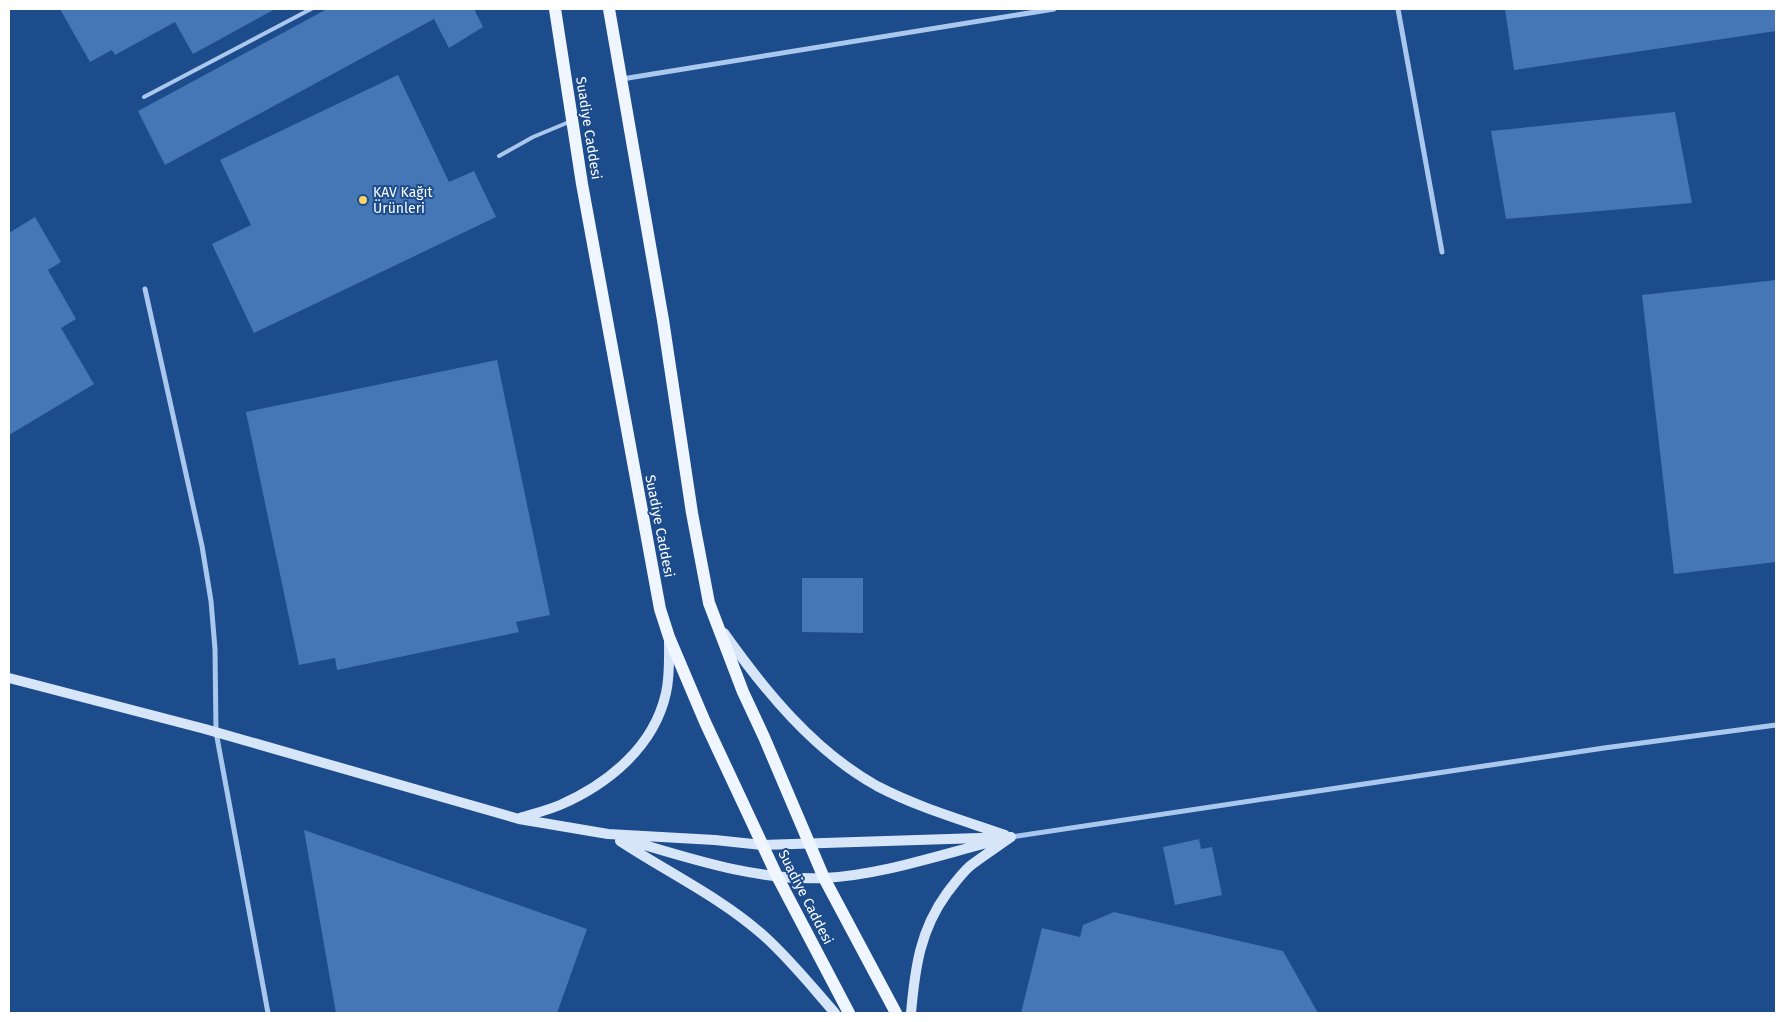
<svg xmlns="http://www.w3.org/2000/svg" width="1785" height="1022" viewBox="0 0 1785 1022" font-family="'Fira Sans',sans-serif">
	<rect width="100%" height="100%" fill="#1d4c8d"/>
	<path fill="#4576b5" d="M60 9H275L193 54 175 22 115 55 112 50 90 62Z
		M327 9H474L483 27 449 48 434 19 165 165 138 111Z
		M1505 9H1776V31L1514 70Z
		M398 75 449 182 474 171 496 217 254 333 212 244 251 225 220 160Z
		M1675 112 1692 203 1506 219 1491 131Z
		M35 217 61 262 48 270 76 319 61 328 94 384 9 435V233Z
		M1776 280V562L1674 574 1642 295Z
		M497 360 550 615 516 622 519 632 337 670 335 658 299 665 246 412Z
		M802 578H863V633L802 632Z
		M304 830 587 929 557 1013H336Z
		M1199 839 1201 849 1212 847 1222 895 1175 905 1163 847Z
		M1114 912 1283 951 1318 1013H1021L1042 928 1080 937 1083 925Z"/>
	<g fill="none" stroke-linecap="round" stroke-linejoin="round">
		<path stroke="#aac7ed" stroke-width="4" d="M144 97 311 9
			M499 156 533 137 569 122"/>
		<path stroke="#aac7ed" stroke-width="5" d="M1398 9 1442 252
			M622 79 1054 9
			M145 289 202 546 211 601 215 649 216 732 268 1013
			M1011 837 1604 748 1776 725"/>
		<path stroke="#d7e5f9" stroke-width="10" d="M724 633C765 691 814 751 877 786 917 807 962 820 1005 835
			M9 678 205 729 519 819 608 834 715 840 762 845 1011 837
			M520 818C533 814 548 810 560 805 608 784 654 747 666 693 670 676 669 657 669 640
			M624 839C689 858 755 881 824 878 880 875 936 856 991 842
			M620 841C667 872 720 897 763 935 789 958 812 987 835 1013
			M911 1013C915 968 920 930 947 893 954 884 961 874 970 866 983 856 997 847 1011 837"/>
		<path stroke="#f0f6ff" stroke-width="12" d="M555 9 582 184 660 609 669 637 705 722 777 876 849 1013
			M609 9 663 320 692 513 709 603 743 692 764 737 824 878 896 1013"/>
	</g>
	<circle fill="#fcd469" stroke="#1d4c8d" stroke-width="2" cx="363" cy="200" r="5"/>
	<g text-anchor="middle" stroke-width="4" stroke-linejoin="round" paint-order="stroke">
		<g font-size="14" fill="#fff" stroke="#1d4c8d">
			<text transform="translate(589 128) rotate(81)" y="5">Suadiye Caddesi</text>
			<text transform="translate(660 526) rotate(79)" y="5">Suadiye Caddesi</text>
			<text transform="translate(806 897) rotate(63)" y="5">Suadiye Caddesi</text>
		</g>
		<g font-size="14" fill="#fff" stroke="#1d4c8d" text-anchor="start">
			<text x="373" y="197">KAV Kağıt<tspan x="373" dy="16">Ürünleri</tspan></text>
		</g>
	</g>
	<rect width="1785" height="1022" fill="none" stroke="#ffffff" stroke-width="20"/>
</svg>
